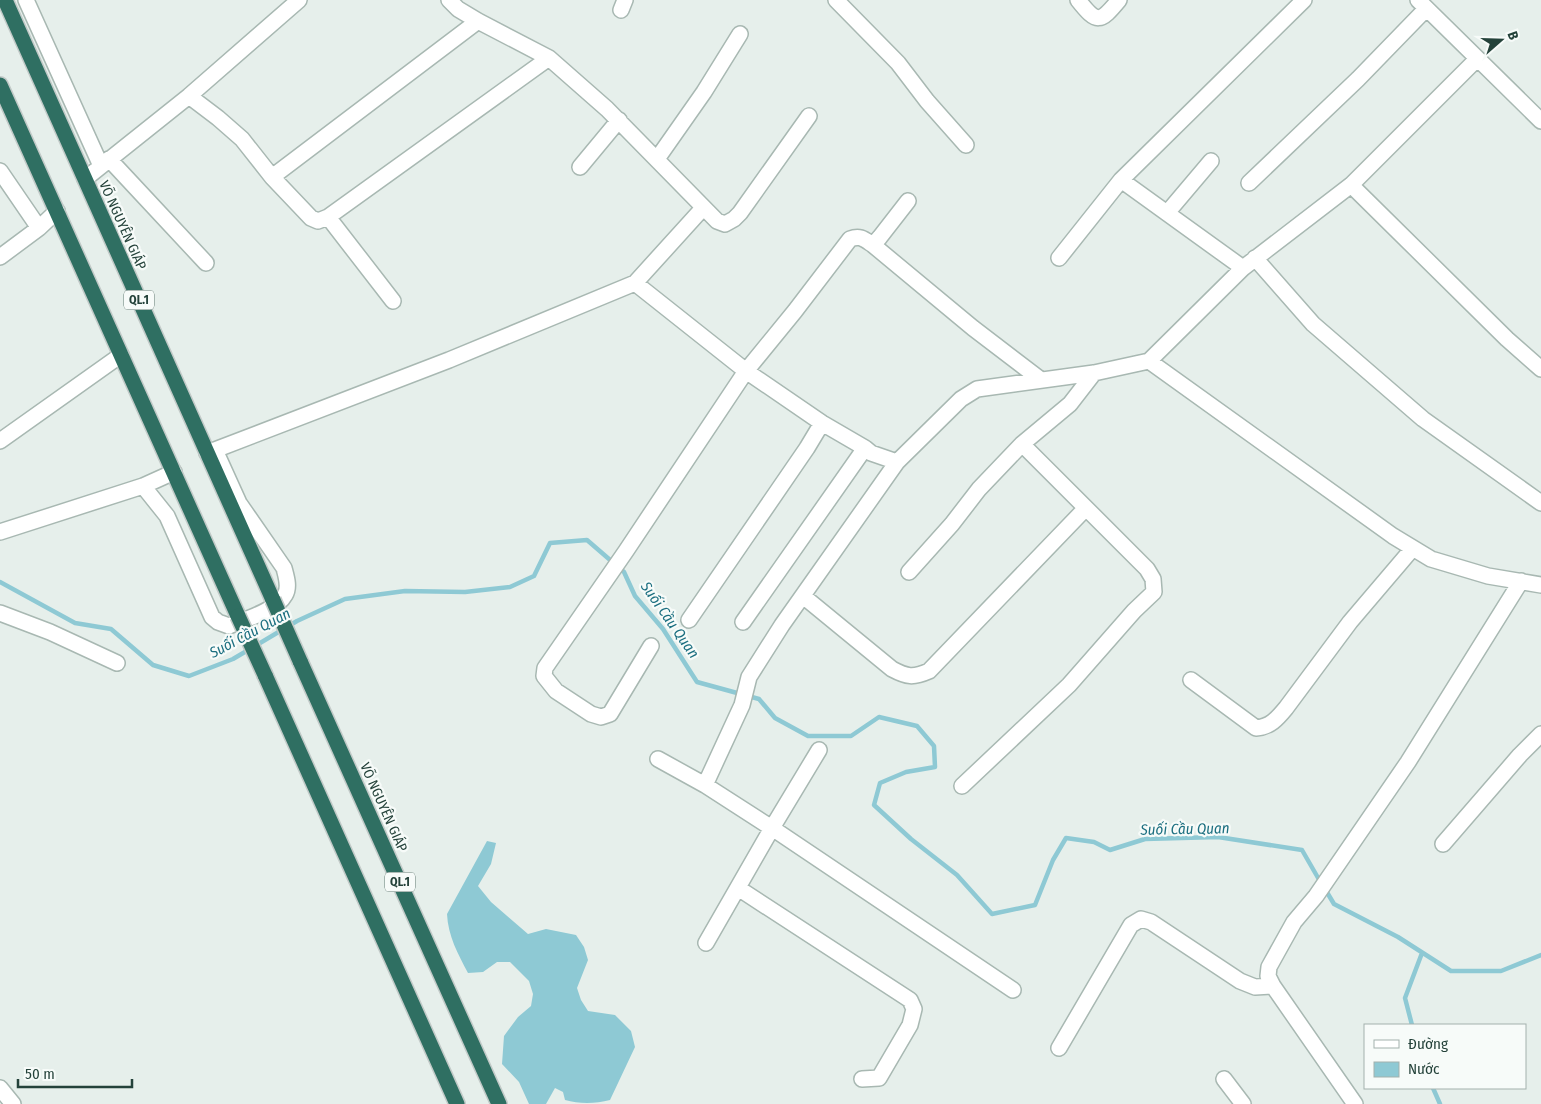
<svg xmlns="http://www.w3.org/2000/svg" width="1541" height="1104" viewBox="0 0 1541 1104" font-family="'Fira Sans Condensed',sans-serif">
	<rect width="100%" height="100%" fill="#e6efeb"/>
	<path fill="#8ec9d4" d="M487 841 496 843 491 864 478 886 491 902 528 934 546 929 576 935 584 947 588 960 577 988 581 1000 588 1011 615 1015 631 1031 635 1047 610 1100C595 1104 579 1104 565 1100L563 1092 555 1088 546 1104H529L519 1082 502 1064 504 1036 518 1017 531 1006 533 994 529 981 510 962H497L483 972 468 973C458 954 448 936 447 914Z"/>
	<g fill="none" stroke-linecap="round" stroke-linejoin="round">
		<path stroke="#8ec9d4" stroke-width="4.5" d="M0 582 75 623 111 629 153 665 189 676 233 659 297 621 345 599 405 591 465 592 510 587 534 576 550 543 587 540 624 572 635 596 663 629 697 682 759 699 775 718 808 736H851L879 717 917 726 934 746 935 767 906 772 880 783 874 805 911 839 957 875 992 914 1035 905 1053 860 1066 838 1094 842 1110 850 1145 839 1218 837 1302 850 1321 883
			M1325 889 1334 904 1398 937 1451 971H1501L1541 955
			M1412 1025 1405 998 1422 953
			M1433 1088 1440 1104"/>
		<g stroke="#a8b8b2" stroke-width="18">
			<path id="minor" d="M26 0 101 166
				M449 0 458 9 478 21 549 58 607 109 717 221 725 224 734 219 740 213 809 116
				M836 0 898 63 927 101 966 145
				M1078 0C1097 24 1100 23 1119 0
				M1418 0 1541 121
				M621 10 625 0
				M189 96 218 118 242 139 272 177 311 218 318 221 328 217 549 58
				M109 159 206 263
				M657 159 704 92 740 34
				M580 167 619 120
				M0 171 39 228
				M272 177 478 21
				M85 179 189 96 299 0
				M1121 180 1243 268
				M1249 183 1358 79 1426 9
				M1351 185 1507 339 1541 369
				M908 201 880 237 873 245 973 328 1041 380
				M1167 213 1211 161
				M328 217 393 301
				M0 257 39 228 57 211
				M1059 258 1121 180 1304 0
				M1255 258 1313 324 1423 419 1541 503
				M635 283 703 208
				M1149 361 1393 536 1431 559 1488 576 1541 585
				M0 441 121 355
				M207 453 449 360 635 283 746 371 822 423 865 448 871 453 897 462 961 399 977 389 1094 373 1149 361 1243 268 1351 185 1477 59
				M143 486 167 516 212 617 218 622 229 626C244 620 277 610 285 595 290 587 286 576 284 568L239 503 215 450
				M0 532 143 486 174 472
				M909 572 952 524 979 489 1022 444 1070 404 1094 373
				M803 596 892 669C907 677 913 678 929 671L1085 509
				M0 613 50 632 117 663
				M689 620 807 448 822 423
				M743 622 865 448
				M651 646 610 714 601 717 591 714 556 691 544 676 545 668 626 551 746 371 795 311 850 239C860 235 864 239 873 245
				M1191 680 1256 728C1270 727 1277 719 1286 708L1350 622 1413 548
				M658 759 705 785 778 832 1013 990
				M705 785 742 705 749 677 782 625 897 462
				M962 786 1069 685 1134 611 1154 592 1153 579 1147 569 1022 444
				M1443 844 1520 755 1541 734
				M738 888 910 1000 914 1009 910 1025 879 1078 862 1079
				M706 943 772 828 819 750
				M1059 1048 1131 925 1141 919 1151 922 1240 981 1255 987 1273 986
				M1224 1079 1243 1104
				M0 1088 13 1104
				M1355 1104 1273 986 1268 976 1269 967 1294 922 1316 896 1408 762 1521 581"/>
		</g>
		<g stroke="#c2cac8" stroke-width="18">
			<path id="highway" d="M5 0 273 600
				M0 85 238 616
				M300 661 499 1104
				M265 675 457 1104"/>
		</g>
		<use href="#minor" stroke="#fff" stroke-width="15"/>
		<use href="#highway" stroke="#2f6f62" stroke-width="15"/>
		<g stroke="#c2cac8" stroke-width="18" stroke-linecap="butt">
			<path id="highway-bridge" d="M273 600 300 661
				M238 616 265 675"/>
		</g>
		<use href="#highway-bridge" stroke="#2f6f62" stroke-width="15"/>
	</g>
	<g text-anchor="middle" stroke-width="4.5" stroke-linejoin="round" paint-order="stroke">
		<g fill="#f7fbf9" stroke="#637a73" stroke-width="1">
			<rect x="124" y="290.5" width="30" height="19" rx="4"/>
			<rect x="385" y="872.5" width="30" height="19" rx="4"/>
		</g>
		<g font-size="12" font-weight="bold" fill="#24423a">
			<text x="139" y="304">QL.1</text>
			<text x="400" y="886">QL.1</text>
		</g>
		<g font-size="14" fill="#24423a" stroke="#f7fbf9">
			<text transform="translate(123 225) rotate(66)" y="5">VÕ NGUYÊN GIÁP</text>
			<text transform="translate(384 807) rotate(66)" y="5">VÕ NGUYÊN GIÁP</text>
		</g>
		<g font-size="15" font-style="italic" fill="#1c6f80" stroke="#f7fbf9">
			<text transform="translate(670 620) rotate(55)" y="5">Suối Cầu Quan</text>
			<text transform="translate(250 633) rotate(-28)" y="5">Suối Cầu Quan</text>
			<text transform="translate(1185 829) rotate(-1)" y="5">Suối Cầu Quan</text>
		</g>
	</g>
	<rect x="1364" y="1024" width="162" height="65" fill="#f7fbf9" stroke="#a3b1ad"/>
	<rect x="1374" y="1040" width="25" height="8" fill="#ffffff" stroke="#a3b1ad"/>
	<text x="1408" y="1049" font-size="15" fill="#24423a">Đường</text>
	<rect x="1374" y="1062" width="25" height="15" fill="#8ec9d4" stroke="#a3b1ad"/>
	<text x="1408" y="1074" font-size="15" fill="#24423a">Nước</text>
	<g transform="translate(1501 40) rotate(70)" stroke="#f7fbf9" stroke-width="4" paint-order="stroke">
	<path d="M0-4L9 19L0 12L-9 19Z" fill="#24423a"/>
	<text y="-8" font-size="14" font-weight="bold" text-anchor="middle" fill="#24423a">B</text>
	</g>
	<path d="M18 1079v8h114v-8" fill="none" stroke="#24423a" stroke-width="2.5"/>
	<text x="25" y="1079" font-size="15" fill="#24423a" stroke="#f7fbf9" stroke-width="4" paint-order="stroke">50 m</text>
</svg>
